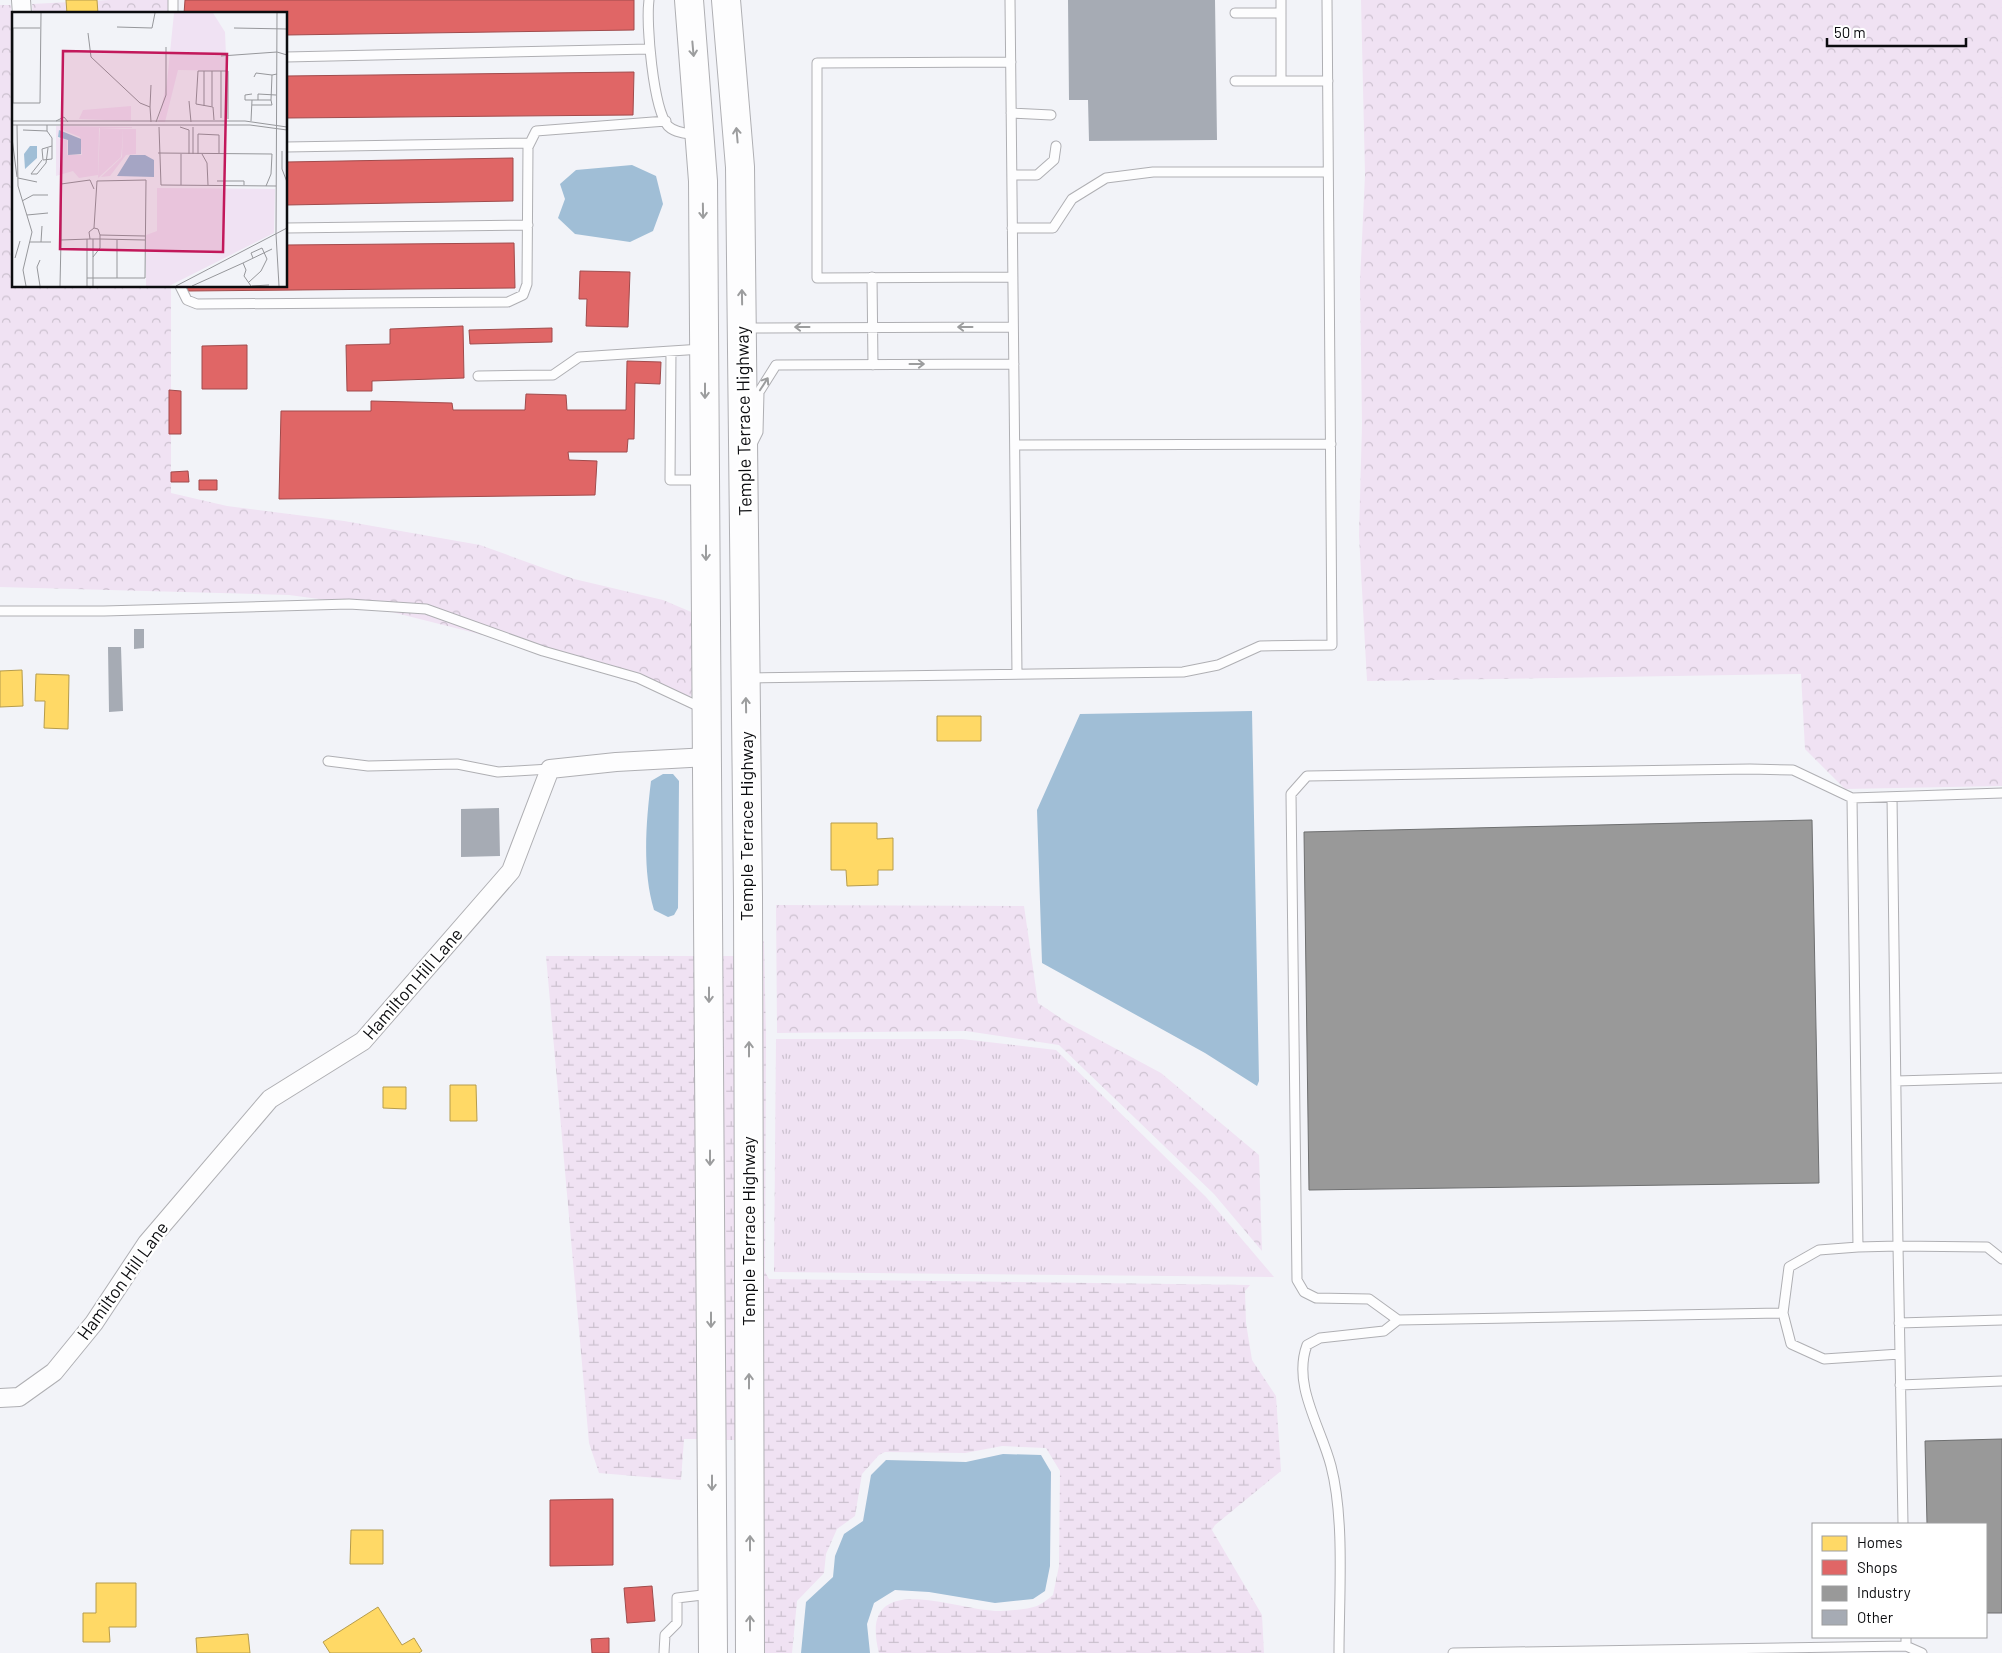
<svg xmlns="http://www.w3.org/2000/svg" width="2002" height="1653" viewBox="0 0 2002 1653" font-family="Barlow,sans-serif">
	<defs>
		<pattern id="grass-tufts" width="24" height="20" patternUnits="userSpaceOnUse" patternTransform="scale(1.25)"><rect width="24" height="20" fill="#f0e2f3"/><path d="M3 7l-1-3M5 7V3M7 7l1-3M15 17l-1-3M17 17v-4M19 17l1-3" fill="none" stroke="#ccc1cf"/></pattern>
		<pattern id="forest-crowns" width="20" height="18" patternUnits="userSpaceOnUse" patternTransform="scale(1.25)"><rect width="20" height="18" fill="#f0e2f3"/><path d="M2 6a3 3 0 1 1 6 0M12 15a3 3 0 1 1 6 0" fill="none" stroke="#ccc1cf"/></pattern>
		<pattern id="wetland-marsh" width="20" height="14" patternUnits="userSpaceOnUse" patternTransform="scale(1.25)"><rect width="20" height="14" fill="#f0e2f3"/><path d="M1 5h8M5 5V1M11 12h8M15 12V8" fill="none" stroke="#ccc1cf"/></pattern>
	</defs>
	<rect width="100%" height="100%" fill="#f2f3f8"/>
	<path fill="url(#grass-tufts)" d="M776 1039H962L1056 1050 1206 1197 1274 1277 774 1272Z"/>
	<path fill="url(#forest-crowns)" d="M109 0H170V14H33L32 4Z
		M1361 0H2002V786L1845 789 1805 749 1801 674 1367 681 1359 535 1362 425 1360 282 1365 175Z
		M0 5H11L14 63V286H171V493L227 506 344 521 480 545 574 579 663 600 696 614V685L689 700 499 639 364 605 289 595 0 587Z
		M776 905 1024 906 1038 1003 1068 1023 1161 1073 1259 1155 1262 1251 1214 1194 1059 1045 966 1031 777 1033Z"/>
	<path fill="url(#wetland-marsh)" d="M759 941H764L766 1037 765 1272 769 1279 1250 1285 1245 1291 1246 1323 1252 1360 1276 1396 1281 1471 1215 1525 1212 1530 1262 1615 1264 1653H879C857 1568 952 1609 995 1611 1006 1611 1026 1610 1037 1606 1042 1604 1048 1599 1053 1595L1059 1566 1060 1471 1046 1448 1002 1446 965 1453 885 1452 879 1455 862 1474 855 1516 837 1529 826 1554 824 1573 797 1601 792 1653H761Z
		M546 956H698L701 1439H684L681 1480 599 1473 589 1443Z
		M720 956H738L739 1440H723Z"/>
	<path fill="#a0bed6" d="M632 165 656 176 663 204 653 231 630 242 575 234 558 218 565 199 560 184 576 170Z
		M1252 711 1259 1081 1257 1086 1205 1053 1042 963 1037 810 1080 714Z
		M663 774H673L679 781 678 908 674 915 668 917 654 910C642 870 646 822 651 781Z
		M1003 1454 1041 1455 1051 1472 1050 1566 1045 1591 1033 1599 995 1603 929 1592 895 1590 874 1603 867 1624 870 1653H801L806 1602 833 1577 835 1556 844 1534 863 1521 871 1475 886 1460 966 1462Z"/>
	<path fill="#ffd966" stroke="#b69c4c" d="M66 0H97L98 14H67Z
		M22 670 23 706 0 707V671Z
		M36 674 69 675 68 729 44 728 45 701H35Z
		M937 716H981V741H937Z
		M831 823H877V839L893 838V870H878V885L847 886 846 870H831Z
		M450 1085H476L477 1121H450Z
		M383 1087H406V1109L383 1108Z
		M351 1530H383V1564H350Z
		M96 1583H136V1627H109L110 1642H83V1613H96Z
		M378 1607 402 1645 414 1638 422 1651 419 1653H330L323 1642Z
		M248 1634 250 1653H197L196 1638Z"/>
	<path fill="#e06666" stroke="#a04b4c" d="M185 0H634V30L286 35V14H184Z
		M634 72 633 115 286 118V76Z
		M513 158V201L286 205V162Z
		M514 243 515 288 187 291V286H286V245Z
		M580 271 630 272 628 327 586 326 587 299H579Z
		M463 326 464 378 372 381V391H347L346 345 390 344V329Z
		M552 328V342L470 344 469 330Z
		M247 345V389H202V346Z
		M627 361 661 362 660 384 635 383 634 439H628L627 452H568L569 460 597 461 595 495 279 499 281 411H371V401L452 403 453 410H525L526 394 566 395 567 410H626Z
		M169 390 181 391V434H169Z
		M188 471 189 482H171V472Z
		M199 480H217V490H199Z
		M613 1499V1565L550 1566V1500Z
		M652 1586 655 1621 627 1623 624 1588Z
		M609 1638V1653H592L591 1639Z"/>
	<path fill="#999" stroke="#6e6f70" d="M1812 820 1819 1183 1309 1190 1304 832Z
		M2002 1439V1613H1986V1524H1927L1925 1441Z"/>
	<path fill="#a6abb4" d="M1068 0H1215L1217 140 1089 141 1088 100H1069Z
		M134 629H144V648L134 649Z
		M108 647H121L123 711 109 712Z
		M499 808 500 856 461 857V809Z"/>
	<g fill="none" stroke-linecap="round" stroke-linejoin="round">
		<g stroke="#afafb3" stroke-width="11">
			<path id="service" d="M173 0V14
				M649 0C646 23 653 109 668 126 675 133 688 134 697 135
				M1010 0 1017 674
				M1281 0V80
				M1235 13H1281
				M286 57 650 49
				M1011 62 817 63V278L1013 277
				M1235 81H1328
				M1011 113 1051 115
				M286 147 530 143
				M1012 175H1037L1054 160 1056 146
				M286 228 528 225
				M1012 228H1053L1072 199 1106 178 1153 172H1328
				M872 277 873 365
				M180 286 187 300 197 304 508 302 523 295 527 284 528 147 536 131 666 121
				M744 328 1013 327
				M671 351 670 480H703
				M478 376 553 375 579 357 702 349
				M752 444 758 432 759 392 776 365 1014 364
				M1015 445 1331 444
				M0 611H104L349 604 426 609 543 651 638 678 702 708
				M749 678 1183 672 1218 665 1260 646 1332 645 1327 0
				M328 761 368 766 457 764 498 772 550 769
				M1892 797 1898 1246 1987 1247 2002 1259
				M1852 798 1858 1247 1819 1250 1789 1267 1783 1313 1791 1344 1824 1359 1900 1354 1898 1246 1858 1247
				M1896 1081 2002 1078
				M1783 1313 1398 1320 1369 1299 1316 1298 1304 1292 1297 1280 1291 794 1307 776 1750 769 1793 770 1852 798 2002 793
				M1899 1323 2002 1320
				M1900 1354 1903 1524
				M1900 1385 2002 1381
				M1906 1637V1646L1922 1653
				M664 1653 665 1635 677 1623V1598L711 1594
				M1339 1653C1339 1596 1345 1520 1331 1466 1321 1427 1292 1385 1307 1345L1320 1338 1384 1331 1398 1320
				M1453 1653 1906 1646"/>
		</g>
		<g stroke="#afafb3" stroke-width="20">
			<path id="minor" d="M21 0 22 14
				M0 1398 19 1397 54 1372 94 1323 147 1243 270 1099 363 1041 511 871 550 769 616 762 708 757"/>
		</g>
		<g stroke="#afafb3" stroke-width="30">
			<path id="primary" d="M689 0 703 181 713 1653
				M726 0 740 167 748 897 750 1653"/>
		</g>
		<use href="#service" stroke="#fdfdfe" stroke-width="9"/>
		<use href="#minor" stroke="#fdfdfe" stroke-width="18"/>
		<use href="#primary" stroke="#fdfdfe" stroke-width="28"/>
	</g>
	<defs><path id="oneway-shaft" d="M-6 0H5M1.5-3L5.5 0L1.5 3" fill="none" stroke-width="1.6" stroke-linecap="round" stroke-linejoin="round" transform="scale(1.25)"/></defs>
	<g stroke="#9c9d9e">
		<use href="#oneway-shaft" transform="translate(693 49) rotate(85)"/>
		<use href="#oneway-shaft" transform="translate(737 135) rotate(-95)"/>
		<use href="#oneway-shaft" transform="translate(703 211) rotate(89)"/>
		<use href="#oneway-shaft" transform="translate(742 297) rotate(-91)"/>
		<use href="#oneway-shaft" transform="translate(802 327) rotate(180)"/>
		<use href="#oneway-shaft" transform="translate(965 327) rotate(180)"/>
		<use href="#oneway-shaft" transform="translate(917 364)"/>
		<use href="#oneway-shaft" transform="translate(764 384) rotate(-57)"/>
		<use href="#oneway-shaft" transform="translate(705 391) rotate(90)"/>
		<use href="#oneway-shaft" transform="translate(706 553) rotate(90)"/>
		<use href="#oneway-shaft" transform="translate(746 705) rotate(-91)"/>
		<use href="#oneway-shaft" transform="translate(709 995) rotate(90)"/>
		<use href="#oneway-shaft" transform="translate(749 1049) rotate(-90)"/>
		<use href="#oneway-shaft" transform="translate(710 1158) rotate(90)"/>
		<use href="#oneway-shaft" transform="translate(711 1320) rotate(90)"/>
		<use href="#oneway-shaft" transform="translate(749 1381) rotate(-90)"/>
		<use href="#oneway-shaft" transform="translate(712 1483) rotate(90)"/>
		<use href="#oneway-shaft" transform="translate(750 1543) rotate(-90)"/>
		<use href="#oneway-shaft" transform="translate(750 1623) rotate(-90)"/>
	</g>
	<g text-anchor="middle" stroke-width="5" stroke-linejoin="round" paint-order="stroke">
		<g font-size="18" fill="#0b0c0f" stroke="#fff">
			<text transform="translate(744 421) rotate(-91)" y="6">Temple Terrace Highway</text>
			<text transform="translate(747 826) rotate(-90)" y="6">Temple Terrace Highway</text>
			<text transform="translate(413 984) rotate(-49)" y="6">Hamilton Hill Lane</text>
			<text transform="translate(749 1231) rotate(-90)" y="6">Temple Terrace Highway</text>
			<text transform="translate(123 1281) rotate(-54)" y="6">Hamilton Hill Lane</text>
		</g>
	</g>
	<g transform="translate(12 12)">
		<rect width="275" height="275" fill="#f2f3f8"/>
		<path d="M88 116 111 117 110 135 109 145 86 166Z" fill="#f0e2f3"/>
		<path d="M162 1H201L213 20 214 43 209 45H214L215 59 166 58 153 110H146L155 70ZM111 117H124V142L114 143 98 164 89 165 110 145ZM145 176 263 177 262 221 157 274H134V223L145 219Z" fill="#f0e2f3"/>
		<path d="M119 94V109L67 107 71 98ZM44 114 120 115V116H87L86 163 67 166 61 159 44 164ZM48 117 68 125 70 143H55V128L46 126Z" fill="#f0e2f3" fill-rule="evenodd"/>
		<path d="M47 118 69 127V142L56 143V128L46 125ZM18 134H25V146L13 157 12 142ZM118 143H133L142 148V165L105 164Z" fill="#a0bed6"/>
		<path fill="none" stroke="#96979b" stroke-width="1" d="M265 1 264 222 267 274M105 15 140 16 143 1M0 16H28M222 16 275 17M76 21 79 45 128 91 138 95 139 110M209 44 265 40 275 43M209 59V106M242 65 244 61 260 63M240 88H233V83L240 82M246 88V82L264 83M259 88 260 63 265 62M177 89 179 110M0 91H28L29 1M1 91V16M192 94V59M200 94V59M138 95 139 73M202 108 201 95 184 92 186 59H216V107M0 109H233L275 115M44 109 52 105 56 110M239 109 240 88H259L260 93H240M144 110 154 83V35M0 113H238L275 118M5 113 6 174 20 220 11 258 14 274M147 115 149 173 264 174M168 115 177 118V142M11 118 35 119V113M35 119 40 126V147L31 148 30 137 40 134M0 126 5 165M270 139V157L275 170M146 141 260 142 259 162 254 174M181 142V115M186 142V122L207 123V142M190 142 195 151 196 173M30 148 19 162H25L34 151 36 136M6 166 25 170M205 169H232V173M169 173V142M10 189 21 183H36M15 203 36 201M82 216 86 217 88 223 133 224M75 227V274M81 227V245L88 236V227L133 228M49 228V172L78 168 82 177M105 228V266M18 230H39M29 230 30 214M3 246 8 229M28 248 25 255 28 274M231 251 260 237M75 266H133L134 168 85 169 82 216 77 220 78 227H88V223M237 270 249 259 255 247 250 236 239 241 241 246M48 274 49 228 78 227M81 274V245M164 274 275 216M180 274 231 251 234 258 232 264 239 274M240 274 257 273"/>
		<path fill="#c2185b" fill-opacity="0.15" stroke="#c2185b" stroke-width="2.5" d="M51 39 215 42 211 240 48 237Z"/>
		<rect width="275" height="275" fill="none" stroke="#0b0c0f" stroke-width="2.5"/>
	</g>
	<rect x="1812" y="1523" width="175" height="115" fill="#ffffff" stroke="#9d9e9f"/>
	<rect x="1822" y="1536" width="25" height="15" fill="#ffd966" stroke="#9d9e9f"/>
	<text x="1857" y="1548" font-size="15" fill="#0b0c0f">Homes</text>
	<rect x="1822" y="1560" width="25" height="15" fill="#e06666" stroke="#9d9e9f"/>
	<text x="1857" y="1573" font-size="15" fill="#0b0c0f">Shops</text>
	<rect x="1822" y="1586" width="25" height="15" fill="#999999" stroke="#9d9e9f"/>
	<text x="1857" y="1598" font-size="15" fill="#0b0c0f">Industry</text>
	<rect x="1822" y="1610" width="25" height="15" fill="#a6abb4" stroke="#9d9e9f"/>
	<text x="1857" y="1623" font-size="15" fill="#0b0c0f">Other</text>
	<path d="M1827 38v8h139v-8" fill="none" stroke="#0b0c0f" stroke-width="2.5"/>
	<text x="1834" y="38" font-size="15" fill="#0b0c0f" stroke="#ffffff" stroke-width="4" paint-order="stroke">50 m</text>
</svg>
